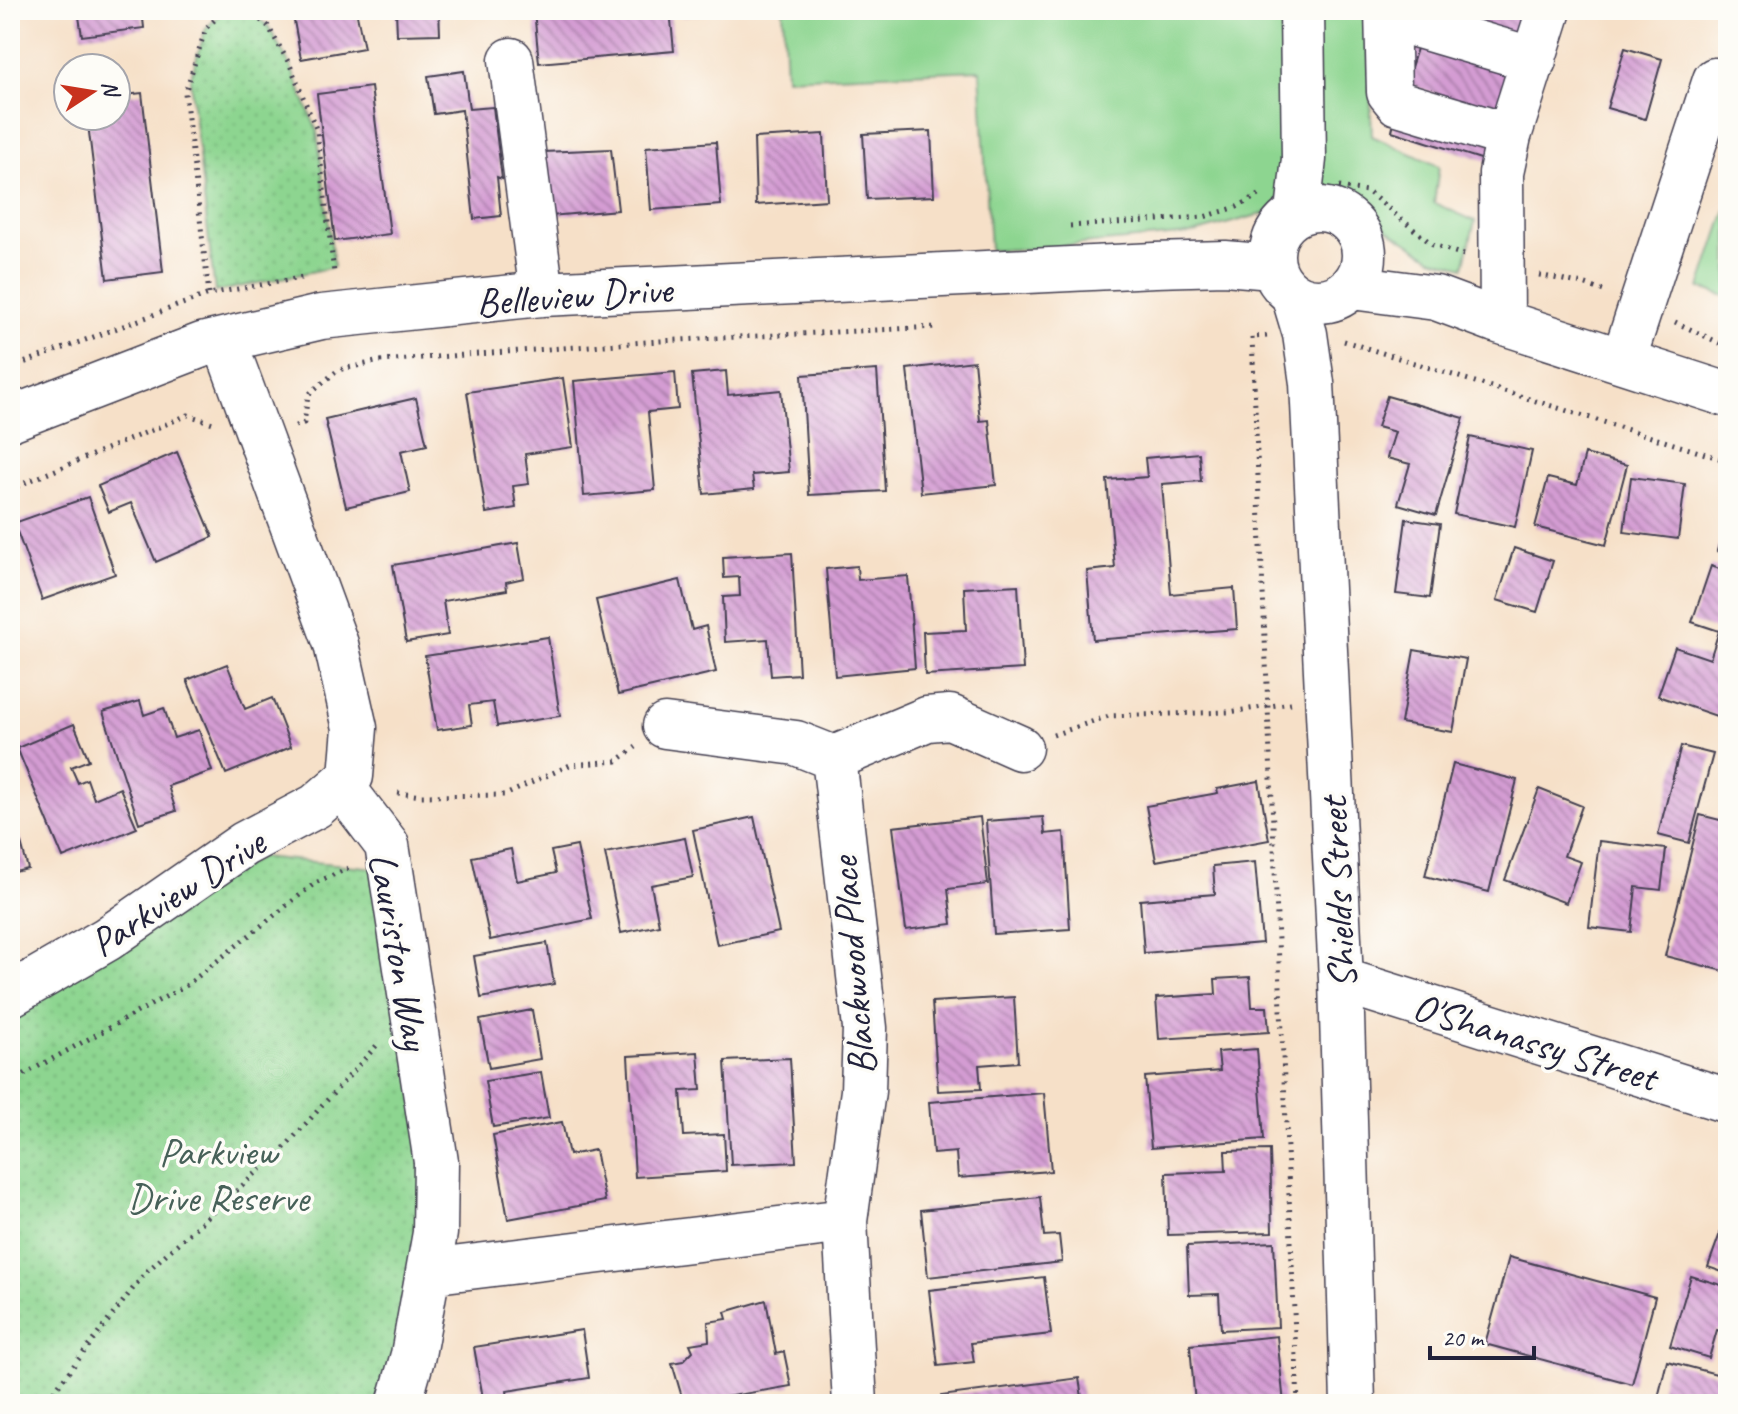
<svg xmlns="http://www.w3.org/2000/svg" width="1738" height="1414" viewBox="0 0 1738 1414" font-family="Caveat,sans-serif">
	<defs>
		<pattern id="park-dots" width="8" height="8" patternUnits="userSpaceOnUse" patternTransform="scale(2)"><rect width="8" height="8" fill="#8dd590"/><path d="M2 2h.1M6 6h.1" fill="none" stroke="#79b77d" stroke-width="1.8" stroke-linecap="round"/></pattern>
		<pattern id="building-back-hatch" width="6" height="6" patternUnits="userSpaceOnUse" patternTransform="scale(2)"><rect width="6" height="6" fill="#d49cd3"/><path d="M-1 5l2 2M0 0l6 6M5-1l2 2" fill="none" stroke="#ac7fac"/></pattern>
	</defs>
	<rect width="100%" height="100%" fill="#fdfcf7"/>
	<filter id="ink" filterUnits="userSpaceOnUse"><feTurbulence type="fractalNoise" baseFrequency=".0125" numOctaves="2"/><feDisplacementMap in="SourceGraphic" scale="16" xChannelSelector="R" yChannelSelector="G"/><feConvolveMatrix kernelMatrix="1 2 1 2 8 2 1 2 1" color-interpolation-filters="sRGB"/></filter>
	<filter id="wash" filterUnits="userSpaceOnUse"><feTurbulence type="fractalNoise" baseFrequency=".006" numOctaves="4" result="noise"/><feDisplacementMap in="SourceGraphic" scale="32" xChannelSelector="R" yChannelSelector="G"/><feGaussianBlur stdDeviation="1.8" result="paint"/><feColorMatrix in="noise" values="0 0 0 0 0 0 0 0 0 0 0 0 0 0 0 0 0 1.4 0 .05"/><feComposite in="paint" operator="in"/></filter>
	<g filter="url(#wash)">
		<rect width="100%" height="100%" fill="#f6e0c8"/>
		<path fill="#8dd590" stroke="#587c66" stroke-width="2" d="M783 10H1367L1372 136 1439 166 1434 203 1475 221 1464 267 1432 258 1387 229 1351 195 1313 189 1284 194 1269 212 1190 234 1028 249 990 250 980 70 786 78Z
			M1728 204V297L1700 288Z"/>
		<path fill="url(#park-dots)" stroke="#587c66" stroke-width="2" d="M225 10H248L268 26 290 65 317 131 334 267 215 292 190 79 206 28Z
			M261 857 376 868 428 1173 391 1404H10V994Z"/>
		<g id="blocks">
			<path fill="url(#building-back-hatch)" d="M78 10H142L144 28 82 36Z
				M292 10H356L364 48 301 59Z
				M396 10H439L440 34 397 35Z
				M534 10H670L674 51 539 63Z
				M682 10H721V12L683 17Z
				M1433 10H1536L1525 40Z
				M1421 36 1516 70 1503 119 1406 83Z
				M1625 48 1662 59 1645 119 1607 108Z
				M464 71 469 109 493 107 502 179 497 177 501 216 474 219 462 110 434 114 428 76Z
				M371 87 390 234 335 241 317 94Z
				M142 93 163 272 107 279 87 116H116V96Z
				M1396 113 1494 143 1490 162 1392 131Z
				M931 131 934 196 867 199 863 134Z
				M824 134 827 200 756 205 754 138Z
				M716 142 721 205 651 210 646 147Z
				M611 149 618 210 550 216 544 152Z
				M974 361 980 421 989 420 996 485 921 493 907 369Z
				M877 370 885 491 809 495 802 375Z
				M726 371 728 395 781 390 789 472 752 475 754 489 704 494 692 374Z
				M675 372 678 409 648 412 655 490 584 496 574 381Z
				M563 378 573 447 525 454 529 484 513 486 516 508 486 513 467 392Z
				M1387 396 1464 418 1436 515 1398 504 1410 464 1387 458 1395 432 1377 427Z
				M416 398 427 445 401 451 410 492 346 507 325 419Z
				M1470 437 1532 451 1515 527 1454 514Z
				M177 452 213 537 156 562 131 503 109 512 98 486Z
				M1199 453 1201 481 1162 484 1171 594 1234 588 1237 629 1093 640 1087 571 1115 568 1107 480 1147 477 1145 458Z
				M1585 454 1627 465 1606 545 1535 527 1548 478 1577 485Z
				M1631 477 1685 484 1678 539 1624 532Z
				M88 497 115 574 42 600 14 523Z
				M1727 518H1728V555L1717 551Z
				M1406 519 1440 524 1430 598 1396 594Z
				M518 543 524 578 506 582 507 590 443 601 448 635 406 642 393 565Z
				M1514 548 1553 561 1537 612 1497 600Z
				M792 553 799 674 771 676 768 639 725 642 723 597 740 596 739 577 724 578 723 557Z
				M857 566 858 580 908 576 915 668 835 676 826 569Z
				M1711 566 1728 572V709L1725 719 1658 696 1675 647 1710 659 1719 631 1692 622Z
				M680 580 692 630 706 626 716 672 618 695 596 600Z
				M1018 585 1023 669 925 675 923 632 966 630 964 588Z
				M548 637 560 716 497 726 493 702 469 705 472 725 437 730 425 656Z
				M1414 650 1466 659 1453 732 1401 723Z
				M227 664 245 709 272 698 291 747 226 774 187 680Z
				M140 701 144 715 164 708 174 738 199 730 212 771 168 786 176 811 139 823 103 712Z
				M74 724 89 760 71 767 78 783 87 779 94 799 120 788 137 828 63 858 17 748Z
				M1681 746 1713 754 1689 843 1658 835Z
				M1453 764 1517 780 1489 892 1425 876Z
				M1259 781 1269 840 1156 861 1146 806 1218 793 1217 789Z
				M1539 789 1582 806 1564 856 1581 862 1566 903 1505 880Z
				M11 806 28 869 10 873V807Z
				M1700 815 1728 822V972L1665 956Z
				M754 817 779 932 717 945 693 830Z
				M980 817 988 884 948 889 952 924 906 930 893 827Z
				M1043 817 1045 834 1064 832 1070 929 994 934 986 821Z
				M685 838 693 877 651 885 659 925 621 933 605 853Z
				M1599 841 1666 849 1661 890 1636 887 1631 932 1589 927Z
				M577 846 592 919 490 940 472 857 511 849 517 881 556 873 551 851Z
				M1255 862 1262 943 1144 953 1140 900 1215 894 1213 866Z
				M547 943 554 984 481 998 474 956Z
				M1250 977 1252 1007H1267L1269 1032 1159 1039 1156 998 1216 994 1215 979Z
				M1014 997 1018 1062 979 1065 981 1089 938 1091 932 1002Z
				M532 1010 540 1059 489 1068 480 1020Z
				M1257 1049 1264 1139 1151 1148 1145 1077 1220 1071 1218 1052Z
				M698 1052 701 1090 681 1091 684 1136 724 1134 726 1171 635 1177 628 1056Z
				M790 1058 796 1162 731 1165 725 1061Z
				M541 1072 549 1118 493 1127 485 1081Z
				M1044 1093 1051 1171 958 1178 956 1152 933 1154 929 1102Z
				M562 1122 569 1155 595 1150 605 1201 508 1219 493 1135Z
				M1270 1150 1272 1232 1168 1235 1166 1173 1226 1171 1225 1151Z
				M1040 1197 1044 1236 1059 1235 1062 1262 928 1277 921 1210Z
				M1728 1211V1274L1708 1267Z
				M1274 1242 1278 1327 1221 1330 1219 1294 1189 1295 1187 1246Z
				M1509 1257 1655 1297 1632 1384 1485 1344Z
				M1691 1276 1728 1287V1333L1717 1330 1709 1358 1670 1346Z
				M1044 1277 1051 1334 971 1343 974 1362 938 1366 929 1290Z
				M766 1300 776 1354 784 1352 791 1386 684 1404 672 1363 683 1361 693 1351 690 1344 709 1341 708 1322 727 1319 725 1312Z
				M582 1330 589 1378 507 1391 509 1404H484L474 1347Z
				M1277 1336 1284 1404H1195L1190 1345Z
				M1667 1361 1728 1377V1404L1657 1402Z
				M1079 1378 1083 1404H942L941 1396Z"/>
		</g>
	</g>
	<g filter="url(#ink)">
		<use href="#blocks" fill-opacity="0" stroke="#423e50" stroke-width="2"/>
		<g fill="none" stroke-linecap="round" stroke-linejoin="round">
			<g stroke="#423e50" stroke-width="47">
				<path id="minor" d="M1387 10 1389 92 1398 103 1509 136
					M1388 17 1534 60
					M511 60 542 294
					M1272 255a46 46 0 1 1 92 0a46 46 0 1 1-92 0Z
					M1298 212 1304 159 1302 10
					M1352 287 1436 298 1495 320 1728 395
					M1293 294 1305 334 1312 383 1341 980 1353 1404
					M1502 322 1501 173 1509 136 1549 10
					M1623 361 1715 80
					M10 419 202 345 321 317 542 294 1155 265 1225 263 1272 267
					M665 726 796 743 834 758 927 719 950 717 1020 748
					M834 758 865 1028 863 1091 845 1221 855 1404
					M341 785 387 845 436 1162 435 1233 413 1355 399 1404
					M1341 980 1728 1101
					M10 995 107 939 244 844 316 806 351 776 355 728 336 644 224 340
					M428 1272 845 1221"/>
			</g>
			<path stroke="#423e50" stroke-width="5" stroke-dasharray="2 6" stroke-linecap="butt" d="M248 10 268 26 290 65 317 131 334 273
				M1339 187 1367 191 1433 245 1464 255
				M1070 226 1204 217 1237 207 1263 193
				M1539 275 1583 284 1607 292
				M209 294 185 93 206 28 225 10
				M1675 322 1728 347
				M1267 336 1252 337 1298 1404
				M1344 341 1728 461
				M10 368 209 294 306 277
				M295 426 304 423 308 395 338 370 380 361 660 341 936 327
				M10 489 188 415 213 423
				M1053 735 1109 716 1229 712 1291 703
				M398 793 421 796 505 795 570 765 617 761 636 747
				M10 1082 187 985 315 883 353 866
				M44 1404 145 1273 284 1148 377 1045"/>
			<use href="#minor" stroke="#fff" stroke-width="44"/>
		</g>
	</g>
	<g text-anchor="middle" stroke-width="7" stroke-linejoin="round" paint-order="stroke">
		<g font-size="40" fill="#22223b" stroke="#fdfcf7">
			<text transform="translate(574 295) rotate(-4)" y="14">Belleview Drive</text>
			<text transform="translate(177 892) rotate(-33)" y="14">Parkview Drive</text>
			<text transform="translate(1337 893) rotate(-93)" y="14">Shields Street</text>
			<text transform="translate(400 951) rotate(80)" y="14">Lauriston Way</text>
			<text transform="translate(852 966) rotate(-95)" y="14">Blackwood Place</text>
			<text transform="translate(1535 1041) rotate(17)" y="14">O'Shanassy Street</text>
		</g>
		<g font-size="40" fill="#476159" stroke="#fdfcf7">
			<text x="218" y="1165">Parkview<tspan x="218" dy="46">Drive Reserve</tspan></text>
		</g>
	</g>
	<rect width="1738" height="1414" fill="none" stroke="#fdfcf7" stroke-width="40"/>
	<g transform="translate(92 92) rotate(78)"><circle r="38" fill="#fdfcf7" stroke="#a5a5ac" stroke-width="2"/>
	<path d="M0-6L14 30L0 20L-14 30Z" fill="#c8321e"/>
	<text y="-12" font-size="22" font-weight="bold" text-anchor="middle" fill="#22223b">N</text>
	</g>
	<path d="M1430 1346v12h104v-12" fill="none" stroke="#22223b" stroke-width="4"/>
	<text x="1442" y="1346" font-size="24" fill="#22223b" stroke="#fdfcf7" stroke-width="6" paint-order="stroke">20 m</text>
</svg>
